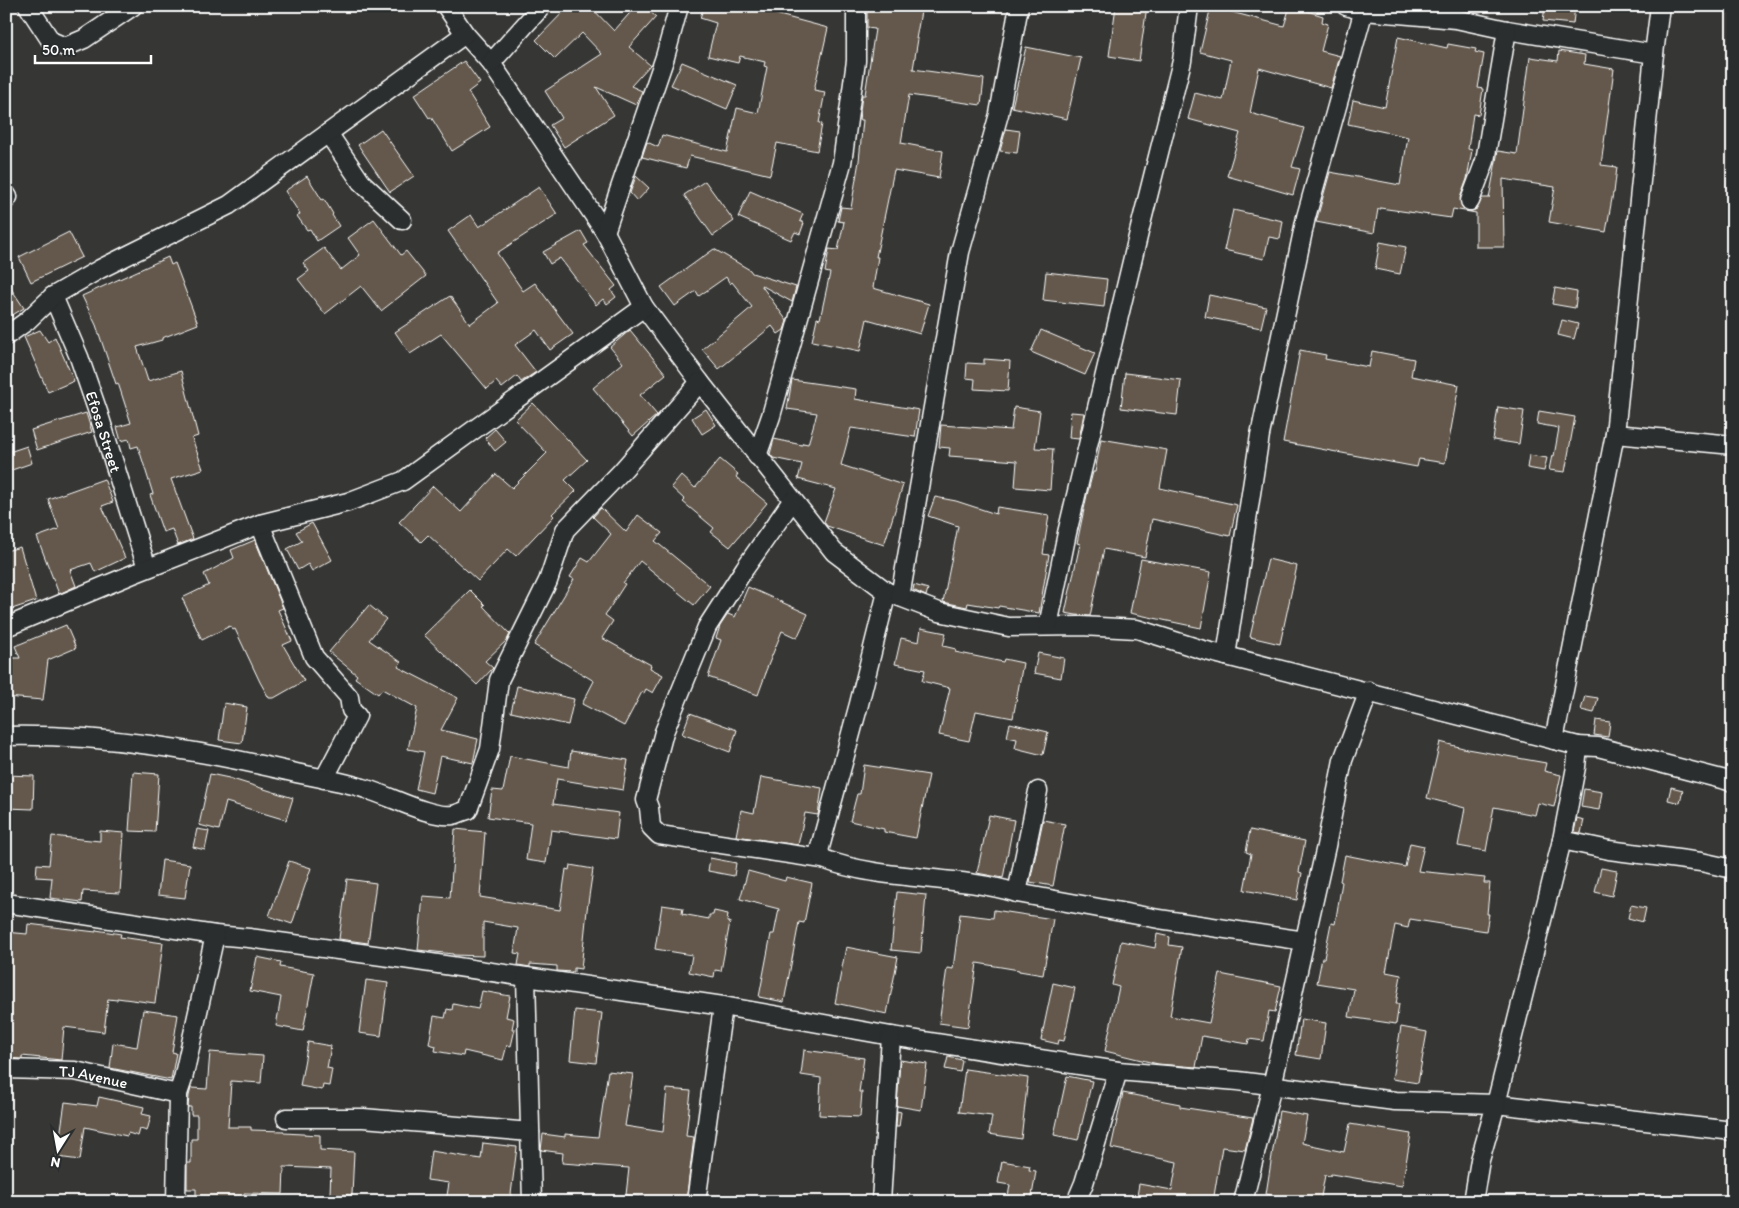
<svg xmlns="http://www.w3.org/2000/svg" width="1739" height="1208" viewBox="0 0 1739 1208" font-family="Itim,sans-serif">
	<rect width="100%" height="100%" fill="#363634"/>
	<filter id="ink" filterUnits="userSpaceOnUse"><feTurbulence type="fractalNoise" baseFrequency=".02" numOctaves="2"/><feDisplacementMap in="SourceGraphic" scale="10" xChannelSelector="R" yChannelSelector="G"/><feConvolveMatrix kernelMatrix="1 2 1 2 8 2 1 2 1" color-interpolation-filters="sRGB"/></filter>
	<g filter="url(#ink)">
		<path fill="#64584b" stroke="#fff" d="M569 6H590L614 31 636 6H644L656 17 629 47 650 65 631 86 642 91 636 105 596 87 614 115 564 147 550 125 562 118 545 91 602 54 582 33 555 59 536 40Z
			M704 6H745L828 28 814 90 825 92 819 123 822 124 817 151 777 143 770 175 690 156 686 168 642 157 647 142 658 147 662 135 727 152 737 108 758 113 767 67 764 66 765 62 740 56 738 63 708 56 716 23 700 18Z
			M867 6H922L916 39H918L913 69 984 79 981 105 909 95 901 143 943 151 939 178 894 170 876 257H878L873 288 929 304 920 334 867 319 860 351 812 341 817 318 820 319 830 273 825 272 829 249 838 250 844 222 838 221 841 207 851 208 859 161 863 120H859L862 95H865L875 29 867 28Z
			M1116 6H1147L1139 61 1109 56Z
			M1211 6H1225L1224 10 1284 26 1290 6H1291L1323 16 1322 22 1328 24 1321 51 1340 56 1331 88 1259 68 1250 113 1304 128 1292 167 1300 169 1293 195 1227 176 1240 133 1188 119 1195 93 1223 100 1231 60 1200 52Z
			M1545 6H1575L1573 24 1543 21Z
			M1398 37 1447 48 1448 44 1476 49 1475 52 1484 54 1478 88 1483 89 1479 115 1473 114 1468 149 1472 150 1467 179 1460 198 1462 207 1467 211H1472L1477 209 1482 198H1489L1498 151 1517 154 1530 57 1558 61 1559 51 1585 55 1584 64 1614 69 1601 165 1617 167 1614 193H1613L1606 232 1549 222 1555 187 1503 179 1504 247H1476V213L1453 209 1451 218 1380 208V210L1378 209 1374 233 1316 222 1330 172 1400 185 1408 137 1348 124 1353 100 1385 107Z
			M1026 47 1081 58 1067 119 1012 107Z
			M464 61 480 83 468 92 490 127 452 151 431 117 429 118 414 95Z
			M682 62 737 85 727 109 671 85Z
			M381 129 414 176 390 192 358 145Z
			M1006 129 1020 131 1017 153 1000 151Z
			M307 176 322 200 324 199 333 214 332 215 339 226 317 241 310 229 307 230 297 216 300 214 285 191Z
			M636 176 649 188 637 201 630 193Z
			M705 181 734 221 713 236 684 195Z
			M539 187 557 214 497 253 523 291 535 283 573 334 550 350 536 330 515 345 536 372 521 382 517 376 502 388 496 381 487 389 441 334 410 354 395 332 450 296 470 324 498 303 448 231 471 215 479 227Z
			M750 191 803 214 800 221 804 223 800 234 795 232 791 240 738 217Z
			M1233 210 1283 221 1280 239 1269 237 1264 259 1224 250Z
			M374 219 401 255 406 251 426 276 381 311 361 286 325 314 298 279 309 271 303 263 324 248 341 270 360 255 348 238Z
			M581 231 588 243 584 245 616 286 611 290 616 297 607 304 603 299 596 305 560 258 550 264 543 252Z
			M69 232 82 257 31 282 19 257Z
			M1380 242 1406 247 1400 274 1375 269Z
			M714 249 750 270 752 273 796 287 792 302 761 285 787 321 784 330 778 334 772 326 719 369 702 349 752 307 732 282 730 284 726 277 699 296 696 291 675 306 661 287Z
			M168 257 171 265 175 263 198 324 162 338V340L137 347 148 381 181 371 198 436 192 438 203 469 171 479 193 539 178 545 172 529 163 532 150 495 153 494 138 446 131 448 129 439 121 441 117 427 131 423 118 383 116 384 96 325 82 296Z
			M1046 272 1107 279 1104 307 1043 300Z
			M6 281 24 308 6 319Z
			M1555 288 1577 292 1575 308 1552 304Z
			M1209 295 1266 307 1261 328 1205 317Z
			M1562 320 1578 324 1574 339 1558 335Z
			M40 330 48 342 55 337 74 381 48 392 24 337Z
			M630 330 666 374 640 395 657 415 633 436 593 388 623 363 610 347Z
			M1041 330 1095 353 1085 375 1031 352Z
			M1300 350 1326 355 1325 359 1369 367 1372 351 1414 359 1411 376 1459 385 1445 463 1419 459 1417 467 1283 442Z
			M984 359 1010 361 1008 391 974 389 975 379 966 378 967 363 984 364Z
			M1125 373 1181 380 1177 415 1121 408Z
			M792 380 856 389 855 399 919 410 915 437 851 428 841 465 903 485 884 545 827 526 824 522 836 489 798 479 802 464 773 458 770 454 774 439 802 445 803 443 808 444 817 413 787 409Z
			M533 403 587 460 565 480 576 491 552 514 554 516 516 556 508 549 478 581 428 535 421 542 399 522 433 486 461 512 496 474 512 488 547 453 515 420Z
			M1014 407 1040 411 1035 448 1053 449 1050 490 1015 487 1017 461 949 456 950 448 939 447 941 425 1011 430Z
			M1498 407 1524 411 1519 444 1493 440Z
			M706 409 716 425 702 434 692 418Z
			M1539 411 1575 417 1565 472 1549 470 1552 455 1554 456 1559 428 1537 424Z
			M1071 412 1084 413 1079 439 1069 438Z
			M86 413 92 432 37 450 31 430Z
			M495 429 506 442 495 451 485 438Z
			M1101 439 1167 450 1160 488 1237 505 1230 536 1152 519 1145 557 1104 549 1090 616 1076 615 1065 613 1080 544 1077 543 1087 495 1093 472H1095Z
			M27 446 32 463 6 472V453Z
			M1529 455 1547 458 1544 471 1527 468Z
			M720 459 738 474 736 477 767 503 730 547 711 532 714 528 683 502 685 500 671 487 681 475 695 488Z
			M104 479 113 502 102 506 125 558 95 572 91 563 70 570 76 586 59 594 37 537 59 529 48 499Z
			M935 497 956 501 996 514 997 507 1049 515 1043 554 1049 555 1039 613 999 606 998 608 968 603 967 607 943 602 958 526 928 516Z
			M601 508 626 532 638 515 662 533 655 541 710 586 694 605 640 561 623 583 625 584 605 615 613 621 602 638 651 665 650 668 663 675 653 693 646 689 644 693 642 692 624 726 582 704 594 681 534 645 574 579 570 577 582 558 589 562 611 534 593 517Z
			M312 523 332 560 312 571 308 564 298 570 287 549 302 541 296 532Z
			M255 540 283 608 278 610 292 641 283 645 304 681 274 698H269L260 682 235 629 233 630 230 626 202 640 182 598 209 585 204 574 234 558 231 550Z
			M20 547 36 601 12 609 6 589V551Z
			M1141 559 1211 572 1201 628 1130 613Z
			M1268 559 1297 566 1280 644 1250 637Z
			M914 585 928 589 926 596 913 590Z
			M748 587 808 614 797 638 782 631 765 673H766L758 695 708 677 721 640 716 638 720 626 728 614 735 617Z
			M470 590 485 605 483 606 510 634 507 640 485 661 493 668 477 685 424 635Z
			M369 605 386 619 369 640 401 662 398 667 458 698 441 730 478 739 473 763 440 756 432 793 416 789 424 752 408 749 417 708 382 689 378 694 355 678 357 675 329 652Z
			M66 625 76 648 48 660 43 700 6 697V658H20L15 646Z
			M921 628 946 633 943 646 956 649 955 652 1003 662 1004 659 1023 663 1013 718 976 711 969 741 939 735 950 688 922 681 925 670 895 664 901 638 919 642Z
			M1038 653 1064 658 1061 678 1034 673Z
			M517 686 574 699 568 725 511 712Z
			M1585 696 1598 698 1594 713 1581 710Z
			M224 703 247 707 242 743 219 740Z
			M690 713 737 730 730 752 682 734Z
			M1596 720 1610 722 1608 737 1594 735Z
			M1010 723 1048 732 1043 755 1015 748 1017 739 1007 737Z
			M1440 742 1467 749 1546 763 1544 771 1561 775 1554 807 1538 803 1535 815 1494 807 1486 851 1458 846 1465 808 1427 798Z
			M571 751 628 760 623 790 557 779 553 804 619 813 616 839 551 830 546 863 526 860 531 823 488 817 492 790 503 791 510 756 569 767Z
			M864 765 929 775 916 838 884 832V829L850 821 857 794H860Z
			M133 772 159 774 155 832 129 831Z
			M210 774 229 778 293 798 286 820 226 802 219 830 199 825Z
			M6 775 34 776 33 809 6 808Z
			M761 777 822 788 818 815 805 813 798 845 736 836 741 810 754 813Z
			M1671 787 1683 790 1680 803 1668 800Z
			M1584 789 1602 792 1599 810 1581 807Z
			M989 815 1014 820 1003 878 977 873Z
			M1577 818 1584 820 1581 833 1574 832Z
			M1043 820 1065 824 1053 886 1030 882Z
			M197 829 209 831 205 850 193 847Z
			M455 829 485 832 480 897 560 910 566 869 569 870 570 865 593 869 587 910 581 969 574 968V972L557 971V966L530 964V967L518 965 520 954 514 953 518 928 483 922V956L453 955V954L418 950 423 896 450 898Z
			M1250 830 1305 841 1299 872 1302 873 1297 900 1244 890 1251 854 1246 852Z
			M100 831 124 833 120 893 83 891 82 902 50 898 52 878 36 877 37 864 49 865 52 836 100 841Z
			M1410 843 1424 846 1418 871 1485 878 1484 883H1490L1487 914H1489L1486 931 1410 919 1408 928 1395 925 1386 972 1401 975 1396 1004H1399L1396 1024 1349 1017 1354 989 1317 983 1322 958H1324L1331 923 1335 924 1342 882 1340 881 1345 855 1405 867Z
			M710 858 736 863 734 876 708 871Z
			M162 860 190 864 185 898 158 895Z
			M289 861 311 868 292 924 269 916Z
			M1601 868 1617 871 1612 896 1595 892Z
			M748 871 785 881 786 877 812 883 804 923 799 922 784 1002 759 997 771 934H774L779 909 740 899Z
			M347 879 376 883 368 943 339 939Z
			M897 892 926 895 921 953 891 950Z
			M662 905 683 908 682 914 709 919V915H713L714 911 728 914 727 922H730L721 971 715 970 714 977 689 972 692 955 655 949Z
			M1631 905 1646 908 1643 922 1628 918Z
			M994 910 1053 919 1043 975 1019 971V970L977 963 968 1027 939 1023 947 968 953 969 960 914 993 918Z
			M28 924 96 932V930L121 934 120 937 163 943 155 1003 117 998V1000L108 999 104 1032 64 1027 61 1060 22 1056V1059L6 1058V932L27 934Z
			M1157 934 1170 937 1169 945 1182 947 1170 1016 1209 1023 1220 974 1281 986 1275 1012 1269 1011 1264 1041 1249 1039 1248 1044 1202 1036 1196 1067 1158 1064 1105 1051 1119 987 1112 985 1121 941 1155 948Z
			M846 947 898 957 887 1014 835 1003Z
			M257 957 281 962 280 967 314 973 303 1031 276 1026 281 997 250 991Z
			M366 980 388 983 381 1036 359 1033Z
			M1053 983 1075 988 1064 1041 1059 1040 1058 1044 1041 1040Z
			M482 991 510 996 506 1017 514 1019 512 1029H515L511 1046 507 1045 503 1060 464 1051 463 1056 435 1051 436 1046 429 1044 434 1016 445 1018 447 1009 452 1010 453 1004 478 1009Z
			M143 1010 178 1015 172 1052 176 1053 171 1080 110 1068 113 1043 137 1047Z
			M575 1010 602 1013 596 1063 570 1060Z
			M1301 1019 1326 1023 1321 1059 1296 1055Z
			M1401 1027 1427 1032 1418 1083 1392 1079Z
			M308 1042 331 1046 327 1068 332 1069 329 1086 323 1085 322 1090 300 1086Z
			M804 1050 864 1058 859 1092H862L860 1117 819 1115 821 1078 801 1075Z
			M210 1052 263 1056 261 1083 231 1081 228 1127H251V1130L284 1131V1133L320 1135V1150L354 1152 352 1195 330 1194 331 1169 284 1167 283 1194 244 1193V1202H196V1189H187V1163H191V1139H197V1115H191V1107H188L189 1096 191 1088 207 1089Z
			M948 1057 962 1060 960 1072 945 1069Z
			M900 1060 927 1064 921 1110 897 1106Z
			M965 1069 1028 1078 1021 1139 989 1134 992 1116 959 1112Z
			M608 1071 633 1074 625 1126 663 1132 667 1089 691 1091 686 1136 694 1137 686 1202H650V1198L626 1195 629 1168 562 1163 563 1153 541 1150 543 1134 565 1137V1134L598 1137Z
			M1067 1076 1092 1081 1078 1140 1054 1135Z
			M1123 1093 1180 1104V1107L1253 1118 1245 1150 1222 1147 1213 1202H1136L1139 1184 1172 1190 1177 1162 1111 1148Z
			M99 1097 144 1107 142 1114 151 1116 147 1131 140 1129 138 1136 128 1133 127 1136 85 1127 80 1160 57 1157 65 1102 97 1106Z
			M897 1111 901 1112 899 1127H896Z
			M1279 1111 1307 1116 1302 1143 1344 1152 1350 1124 1411 1134 1402 1186 1331 1174 1330 1176 1325 1175 1320 1202H1304L1266 1194Z
			M483 1143 517 1147 510 1202H446L449 1183 427 1180 431 1151 481 1159Z
			M1002 1161 1030 1166 1029 1170 1036 1171 1031 1202H1007L1010 1185 998 1183Z"/>
		<g fill="none" stroke-linecap="round" stroke-linejoin="round">
			<g stroke="#fff" stroke-width="21">
				<g id="minor">
					<path d="M28 6 51 41 65 47 84 39 133 6"/>
					<path d="M446 6 465 34 491 63 605 232 644 307 700 382 834 552 887 592 939 612 1009 627 1081 626 1137 629 1203 650 1578 746"/>
					<path d="M1346 6 1364 11 1456 19 1507 30 1654 54"/>
					<path d="M1660 6 1654 54 1615 434 1733 445"/>
					<path d="M491 63 542 6"/>
					<path d="M328 133 361 182 402 220"/>
					<path d="M6 194 8 197 6 200"/>
					<path d="M1470 201 1485 161 1507 30"/>
					<path d="M605 232 665 57 679 6"/>
					<path id="s1" d="M53 296 79 357 98 412 147 568"/>
					<path d="M6 336 27 321 53 296 100 269 229 205 465 34"/>
					<path d="M757 456 771 416 842 163 856 61V6"/>
					<path d="M792 501 745 568 707 627 664 732 646 800 649 808 651 827 659 835 823 859"/>
					<path d="M260 524 314 657 349 697 351 710 357 716 324 779"/>
					<path d="M887 592 859 704 819 851 823 859C884 882 954 874 1017 893L1159 919 1305 941"/>
					<path d="M900 597 960 252 999 114 1019 6"/>
					<path d="M1048 626 1067 533 1141 224 1182 61 1189 6"/>
					<path d="M6 627 133 574 260 524 348 502 403 481 644 307"/>
					<path d="M1226 656 1260 435 1306 217 1365 6"/>
					<path d="M6 736C103 734 198 750 292 772 317 778 343 781 366 789 390 796 430 818 453 815 458 814 463 811 468 810L490 749 499 680 548 581 565 530 622 471 700 382"/>
					<path d="M1554 740 1615 434"/>
					<path d="M1733 782 1598 747 1578 746 1576 767 1562 840 1609 850 1701 862 1733 869"/>
					<path d="M1562 840 1496 1104 1733 1131"/>
					<path d="M1017 893 1038 791"/>
					<path d="M6 903 215 935 249 938 397 958 723 1006 891 1036 1118 1071 1238 1081 1395 1101 1496 1104 1480 1160 1473 1202"/>
					<path d="M526 977 532 1202"/>
					<path id="s2" d="M6 1069 75 1071 178 1094"/>
					<path d="M286 1118H363L530 1132"/>
					<path d="M176 1202 178 1094 183 1079 215 935"/>
					<path d="M696 1202 723 1006"/>
					<path d="M881 1202 891 1036"/>
					<path d="M1076 1202 1084 1183 1118 1071"/>
					<path d="M1243 1202 1272 1086 1326 846 1343 760 1369 691"/>
				</g>
			</g>
			<use href="#minor" stroke="#2a2d2e" stroke-width="18"/>
		</g>
	</g>
	<g text-anchor="middle" stroke-width="5" stroke-linejoin="round" paint-order="stroke">
		<g font-size="16" fill="#fff" stroke="#2a2d2e">
			<text dy="6" stroke="none"><textPath href="#s1" startOffset="145">Efosa Street</textPath></text>
			<text dy="6" stroke="none"><textPath href="#s2" startOffset="88">TJ Avenue</textPath></text>
		</g>
	</g>
	<rect width="1739" height="1208" fill="none" stroke="#2a2d2e" stroke-width="25"/>
	<rect x="12" y="12" width="1714" height="1183" fill="none" stroke="#fff" stroke-width="2" filter="url(#ink)"/>
	<g transform="translate(58 1150) rotate(191)" stroke="#2a2d2e" stroke-width="4" paint-order="stroke">
	<path d="M0-4L9 19L0 12L-9 19Z" fill="#ffffff"/>
	<text y="-8" font-size="14" font-weight="bold" text-anchor="middle" fill="#ffffff">N</text>
	</g>
	<path d="M35 55v8h116v-8" fill="none" stroke="#ffffff" stroke-width="2.5"/>
	<text x="42" y="55" font-size="15" fill="#ffffff" stroke="#2a2d2e" stroke-width="4" paint-order="stroke">50 m</text>
</svg>
